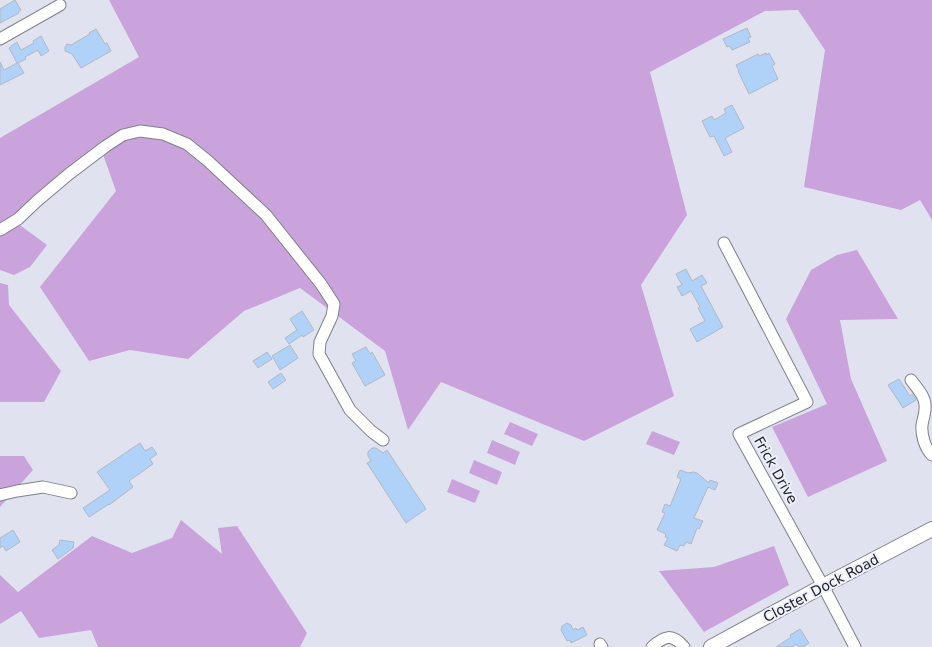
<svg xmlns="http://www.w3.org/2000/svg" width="932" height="647" viewBox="0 0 932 647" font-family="'DejaVu Sans',sans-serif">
	<rect width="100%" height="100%" fill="#e0e3ef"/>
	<path fill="#cba3dc" d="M109 0H932V220L920 200 901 210 804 187 825 50 798 10 765 11 650 72 687 215 641 285 674 396 584 441 441 382 408 430 385 351 300 288 244 311 188 359 130 350 89 361 40 287 116 191 101 149 13 220 47 245 30 267 14 275 0 270V138L139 57Z
		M857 250 898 319 840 320 851 379 887 461 808 497 772 427 827 404 786 319 811 270 837 255Z
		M0 283 8 285 9 305 61 371 44 402H0Z
		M510 422 538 434 532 446 504 434Z
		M652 431 680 442 674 455 646 444Z
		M492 440 520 452 515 465 487 453Z
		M0 456H24L33 470 0 507Z
		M474 460 502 472 497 485 469 473Z
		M452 479 480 491 475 503 447 492Z
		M181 520 222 554 218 528 237 526 307 633 300 647H98L91 630 39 638 21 611 0 624V575L18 592 92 536 132 553 172 538Z
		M774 546 789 585 704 632 659 571 714 567Z"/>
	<path fill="#b0d2f8" stroke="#b0b9c2" d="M15 0 21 10 18 12 19 13 0 23V9Z
		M747 28 751 37 748 38 750 42 732 50 730 46 727 47 723 39Z
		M96 29 105 44 107 43 111 51 81 68 72 54 65 51V47L67 44 71 45 90 34 89 33Z
		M41 36 49 51 41 56 38 50 25 57 26 59 18 63 24 73 0 85V62L4 70 17 63 9 48 11 47V46L17 42 21 50 34 43 33 41Z
		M766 53V55L769 53 775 64 772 66 778 79 749 94 738 71H739L736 65 758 54 759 56Z
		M732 105 744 128 725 138 732 152 724 156 714 136 710 137 702 121 712 116 714 120 726 113 724 109Z
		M686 269 692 281 702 275 707 283 701 286 723 327 697 342 690 329 705 321 698 308 700 307 691 291 682 296 677 287 682 285 676 274Z
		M302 311 314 330 303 337 302 335 289 344 285 338 297 330 290 319Z
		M290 345 298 358 280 370 272 356Z
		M366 347 370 354 372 352 385 375 365 386 352 363 356 361 352 354Z
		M267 352 272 359 258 368 253 361Z
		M281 373 286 380 273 389 268 382Z
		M899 379 910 396 912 394 916 400 903 408 888 385Z
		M140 443 145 451 152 447 157 454 150 459 153 464 129 481 133 487 109 505V504L89 517 83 508 110 490 97 472Z
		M372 448H376L383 453 387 450 426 509 406 523 367 463 371 461 368 456V452Z
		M680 470 688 473 693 472 697 473 709 483 710 480 718 483 715 490 708 487 694 518 703 521 699 529 697 528 691 544 686 542 684 546 680 545 677 551 664 545 668 538 665 537 666 534 657 530 665 513 662 512 665 504 670 506 681 479 677 477Z
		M13 530 20 542 6 551 3 546 0 548V538Z
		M60 540 74 542 73 548 58 559 52 550 59 545Z
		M567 623 571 625 573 630 576 628 577 630 583 627 587 635 571 643 570 640 567 641 561 630 562 626Z
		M800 629 809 643 803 647H798L796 644 792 647H776L791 637 790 635Z"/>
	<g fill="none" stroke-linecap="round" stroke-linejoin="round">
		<g stroke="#7e818b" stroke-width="13">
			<path id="minor" d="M0 39 60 5
				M0 230 18 219 37 201 69 174 106 146 123 135 140 131 163 134 187 144 208 161 266 215 321 284 334 304 332 316 320 342 319 354 350 410 371 431 383 440
				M724 243 807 402 739 434 823 586 855 647
				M911 380C916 387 925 396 925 405 926 412 923 418 922 425 921 435 925 448 932 455
				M0 495 17 491 43 487 71 493
				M600 644 602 647
				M652 647C664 636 672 633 684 647"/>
		</g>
		<g stroke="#7e818b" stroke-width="16">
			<path id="major" d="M711 647 823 586 932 529"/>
		</g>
		<use href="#minor" stroke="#fff" stroke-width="11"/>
		<use href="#major" stroke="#fff" stroke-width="14"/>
	</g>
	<g text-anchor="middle" stroke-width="4" stroke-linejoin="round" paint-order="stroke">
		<g font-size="14" fill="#232428" stroke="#edf0fc">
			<text transform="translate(776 470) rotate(61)" y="5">Frick Drive</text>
			<text transform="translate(821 588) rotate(-28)" y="5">Closter Dock Road</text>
		</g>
	</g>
</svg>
